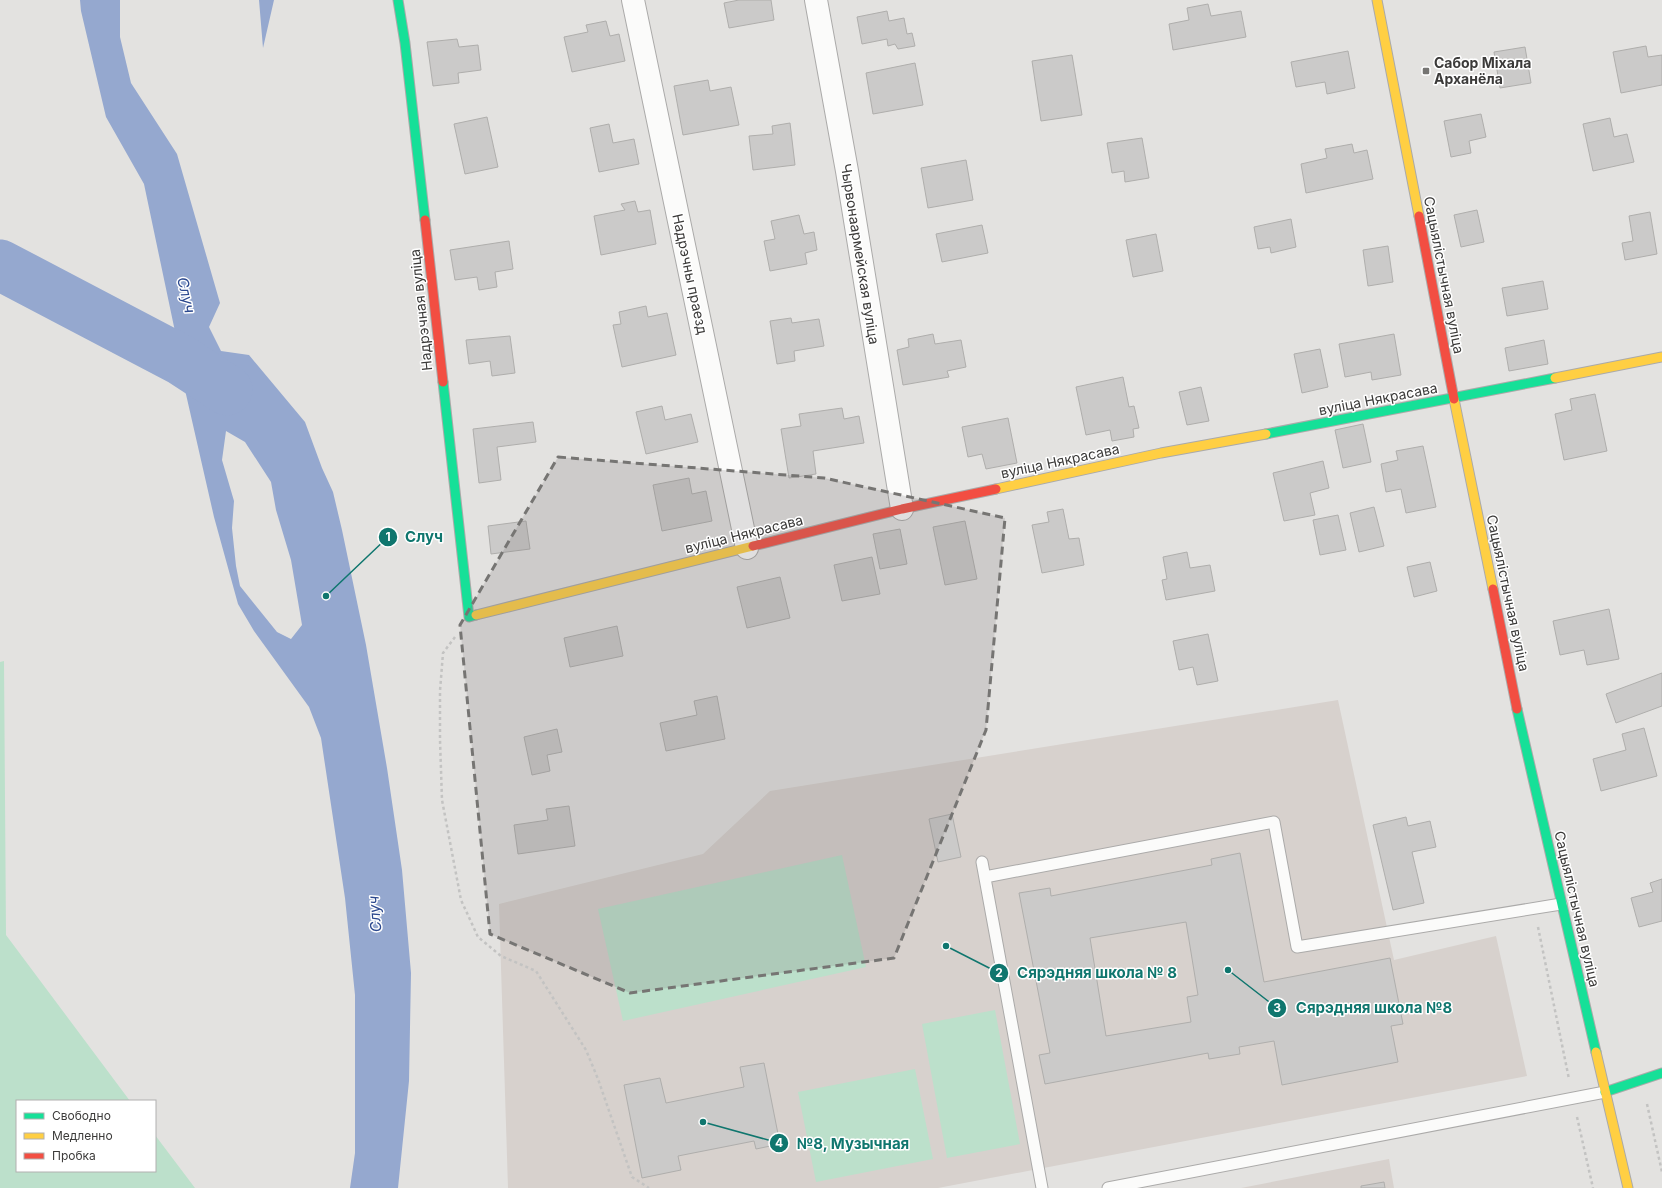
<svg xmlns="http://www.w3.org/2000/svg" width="1662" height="1188" viewBox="0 0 1662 1188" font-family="Inter,sans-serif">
	<rect width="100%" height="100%" fill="#e3e2e0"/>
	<path fill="#d7d1cd" d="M1338 700 1394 960 1496 936 1527 1076 938 1188H508L499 904 703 854 770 791Z
		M1389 1159 1394 1188H1241Z"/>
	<path fill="#bce0cb" d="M4 661 6 935 130 1101H17V1171H155V1135L195 1188H0V662Z
		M842 855 866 967 623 1021 598 909Z
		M995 1010 1020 1144 947 1158 922 1024Z
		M915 1069 933 1159 816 1182 798 1092Z"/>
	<path fill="#95a8cf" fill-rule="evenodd" d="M80 0H120V37L131 83 177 154 220 303 209 327 221 351 249 355 305 422 322 468 333 492 342 530 366 645 387 768 402 870 411 973 409 1081 398 1188H350L355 1153V995L345 898 321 738 309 707 254 631 238 604 214 517 180 368 181 360 144 184 106 117 81 11ZM226 431 245 442 271 482 276 510 291 560 302 625 291 639 277 632 240 586 236 566 232 528 234 501 222 460Z
		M259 0H274L263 48Z"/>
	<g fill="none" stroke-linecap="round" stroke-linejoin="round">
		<path stroke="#95a8cf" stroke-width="51" d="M0 265 181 360 227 390"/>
	</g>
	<path fill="#cbcac9" stroke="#afaeac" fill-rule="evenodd" d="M739 0H771L774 20 729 28 724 3Z
		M1208 4 1211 16 1241 11 1246 37 1173 50 1169 24 1189 20 1187 8Z
		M887 11 889 21 904 18 907 34 912 33 915 46 898 49 895 44 888 46 887 39 862 44 857 17Z
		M606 21 610 36 619 34 625 61 572 72 564 37 588 32 586 25Z
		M457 39 459 47 478 45 481 70 458 73 459 83 433 86 427 42Z
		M1646 46 1648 57 1662 55V85L1621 93 1613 52Z
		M1525 47 1531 83 1500 88 1494 52Z
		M1348 51 1355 88 1327 94 1325 82 1296 87 1291 62Z
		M1072 55 1082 115 1041 121 1032 61Z
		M915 63 923 105 873 114 866 73Z
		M708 80 710 91 731 87 739 125 683 135 674 86Z
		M1481 114 1486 137 1469 141 1471 153 1451 157 1444 121Z
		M487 117 498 167 465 174 454 124Z
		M1610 118 1614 137 1627 134 1634 162 1593 171 1583 124Z
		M790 123 795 165 753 170 749 136 773 134 772 126Z
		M609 124 613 143 634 139 639 164 599 172 590 128Z
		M1142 138 1149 178 1125 182 1124 171 1112 173 1107 143Z
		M1352 144 1354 153 1367 150 1373 179 1306 193 1301 164 1327 158 1325 149Z
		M966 160 973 200 928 208 921 168Z
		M635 201 638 212 650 210 656 244 601 255 594 216 625 210 621 204Z
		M1477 210 1484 242 1461 247 1454 215Z
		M1650 212 1657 254 1625 260 1622 243 1633 241 1629 216Z
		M799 215 804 234 814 232 817 250 805 253 807 264 770 271 764 241 775 239 771 221Z
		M1291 219 1296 247 1271 253 1270 247 1258 249 1254 227Z
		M982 225 988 253 942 262 936 234Z
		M1156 234 1163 271 1133 277 1126 240Z
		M509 241 513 269 495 272 497 287 479 290 477 277 455 280 450 250Z
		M1388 246 1393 282 1368 286 1363 250Z
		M1543 281 1548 309 1507 316 1502 288Z
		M646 306 648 317 667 313 676 355 622 367 613 325 621 324 619 312Z
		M791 318 792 323 819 319 824 346 794 351 795 361 777 364 770 321Z
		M933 334 935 344 961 340 966 367 947 371 949 377 903 385 897 350 909 347 908 339Z
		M1394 334 1401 375 1372 380 1371 372 1345 377 1339 344Z
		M510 336 515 373 492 376 490 361 469 364 466 340Z
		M1544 340 1548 364 1509 371 1505 348Z
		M1320 349 1328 387 1302 393 1294 354Z
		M1123 377 1129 407 1134 406 1139 428 1133 429 1134 437 1112 441 1110 430 1086 435 1076 387Z
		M1201 387 1209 421 1187 425 1179 392Z
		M1595 394 1607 451 1564 460 1555 414 1572 410 1570 399Z
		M662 406 665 420 691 414 698 442 646 454 636 412Z
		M842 408 844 419 859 416 864 443 813 451 816 474 789 478 781 429 801 426 799 414Z
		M1008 418 1017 463 986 469 982 454 968 457 962 427Z
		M533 422 536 442 497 447 501 480 479 483 473 429Z
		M1363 424 1371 462 1343 468 1335 430Z
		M1423 446 1436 507 1406 513 1401 489 1386 492 1381 464 1398 460 1396 451Z
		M1323 461 1329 488 1310 493 1315 515 1284 521 1273 473Z
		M689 478 692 494 706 491 712 521 662 531 653 485Z
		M1374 507 1384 546 1359 552 1350 513Z
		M1063 509 1069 539 1079 538 1084 565 1042 573 1032 525 1049 522 1047 512Z
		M1338 515 1346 550 1320 555 1313 520Z
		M526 521 530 549 491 554 488 526Z
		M965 521 977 579 945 585 933 527Z
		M900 529 907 564 880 569 873 534Z
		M1187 552 1190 568 1210 565 1215 591 1166 600 1162 580 1167 579 1163 557Z
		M872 557 880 594 842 601 834 565Z
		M1430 562 1437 591 1414 597 1407 567Z
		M780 577 790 618 747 628 737 587Z
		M1609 609 1619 659 1587 665 1584 650 1560 655 1553 621Z
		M617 626 623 656 570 667 564 638Z
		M1208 634 1218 681 1197 685 1193 667 1179 670 1173 641Z
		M1662 673V706L1616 723 1606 694Z
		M717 696 725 739 666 751 660 723 697 715 694 701Z
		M1644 728 1657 776 1601 791 1593 759 1626 750 1622 734Z
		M557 729 562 752 547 755 550 771 532 775 524 737Z
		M569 806 575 846 518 854 514 825 548 820 546 809Z
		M952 814 961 857 938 862 929 819Z
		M1406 817 1408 826 1430 821 1436 847 1412 852 1424 903 1393 910 1373 825Z
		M1240 853 1264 982 1390 958 1403 1024 1391 1026 1398 1062 1282 1085 1274 1041 1239 1047 1240 1054 1209 1059 1208 1053 1045 1084 1039 1055 1050 1053 1019 893 1050 888 1051 896 1212 865 1211 859ZM1186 922 1198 995 1187 997 1191 1022 1106 1036 1090 938Z
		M1662 879V921L1639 927 1631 898 1653 892 1650 883Z
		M764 1063 780 1144 756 1149 754 1141 678 1156 681 1170 642 1178 624 1085 660 1078 666 1103 744 1087 740 1067Z
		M1384 1182 1385 1188H1361V1186Z"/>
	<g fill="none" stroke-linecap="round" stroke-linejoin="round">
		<g stroke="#abaaa9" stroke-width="13">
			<path id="lane" d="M982 862 1042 1188
				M985 877 1274 822 1297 947 1561 904
				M1108 1188 1605 1092"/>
		</g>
		<g stroke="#abaaa9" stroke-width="24">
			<path id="street" d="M633 0 747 548
				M816 0 847 171 902 509"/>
		</g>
		<g stroke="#abaaa9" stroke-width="11">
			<path id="fast" d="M398 0 405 43 425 220
				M443 382 469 617 476 615
				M1266 434 1555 378
				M1517 709 1596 1052
				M1605 1092 1662 1073"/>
		</g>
		<g stroke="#abaaa9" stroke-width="11">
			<path id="slow" d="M1377 0 1419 216
				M1555 378 1662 357
				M1454 399 1493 589
				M996 489 1161 453 1266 434
				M476 615 753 546
				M1596 1052 1628 1188"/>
		</g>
		<g stroke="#abaaa9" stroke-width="11">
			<path id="jam" d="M1419 216 1454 399
				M425 220 443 382
				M753 546 902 509 996 489
				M1493 589 1517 709"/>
		</g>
		<path stroke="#c3c3c2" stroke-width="2.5" stroke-dasharray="3 3" stroke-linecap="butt" d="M455 637 443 653 440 691V740L442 800 461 900 478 937 501 956 536 971 586 1050 598 1079 632 1177 649 1188
			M1538 927 1569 1079
			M1647 1104 1662 1172
			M1577 1117 1593 1188"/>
		<use href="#lane" stroke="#fbfbfa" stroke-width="11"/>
		<use href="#street" stroke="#fbfbfa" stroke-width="22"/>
		<use href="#fast" stroke="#16e098" stroke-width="9"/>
		<use href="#slow" stroke="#ffcf43" stroke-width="9"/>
		<use href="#jam" stroke="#f24e42" stroke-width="9"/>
	</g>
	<path fill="#767573" fill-opacity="0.2" stroke="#767573" stroke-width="3" stroke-dasharray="8 5" stroke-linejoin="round" d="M558 457 824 478 1005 518 986 730 894 958 630 993 490 934 460 625Z"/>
	<rect fill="#767573" stroke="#fff" stroke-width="1.5" x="1422" y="67" width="8" height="8" rx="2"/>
	<g text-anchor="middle" stroke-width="3" stroke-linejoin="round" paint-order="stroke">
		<g font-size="14" font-weight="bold" fill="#3b3a39" stroke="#fff" text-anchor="start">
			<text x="1434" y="68">Сабор Міхала<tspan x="1434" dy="16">Арханёла</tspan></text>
		</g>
		<g font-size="14" fill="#3b3a39" stroke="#fff">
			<text transform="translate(860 254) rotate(81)" y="5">Чырвонаармейская вуліца</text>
			<text transform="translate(690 274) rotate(78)" y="5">Надрэчны праезд</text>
			<text transform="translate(1444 275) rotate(79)" y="5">Сацыялістычная вуліца</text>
			<text transform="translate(421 310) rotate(-96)" y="5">Надрэчная вуліца</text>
			<text transform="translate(1378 399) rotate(-11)" y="5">вуліца Някрасава</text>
			<text transform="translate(1060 461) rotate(-12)" y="5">вуліца Някрасава</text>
			<text transform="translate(744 534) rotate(-14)" y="5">вуліца Някрасава</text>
			<text transform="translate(1508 593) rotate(78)" y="5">Сацыялістычная вуліца</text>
			<text transform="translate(1577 909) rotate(77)" y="5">Сацыялістычная вуліца</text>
		</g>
		<g font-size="15" font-style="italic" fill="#2b488e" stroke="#fff">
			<text transform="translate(186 295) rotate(77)" y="5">Случ</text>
			<text transform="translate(375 914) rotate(-95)" y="5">Случ</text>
		</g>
	</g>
	<path fill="none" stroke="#0f766e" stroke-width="1.5" d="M326 596L388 537M946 946L999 973M1228 970L1277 1008M703 1122L779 1143"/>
	<g fill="#0f766e" stroke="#fff" stroke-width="1.5">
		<circle cx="326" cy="596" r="4"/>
		<circle cx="946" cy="946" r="4"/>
		<circle cx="1228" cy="970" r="4"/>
		<circle cx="703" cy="1122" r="4"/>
		<circle cx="388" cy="537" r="10"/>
		<circle cx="999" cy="973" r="10"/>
		<circle cx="1277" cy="1008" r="10"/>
		<circle cx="779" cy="1143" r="10"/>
	</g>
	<g font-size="12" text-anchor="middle" font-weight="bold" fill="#fff">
		<text x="388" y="541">1</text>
		<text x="999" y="977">2</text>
		<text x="1277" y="1012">3</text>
		<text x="779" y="1147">4</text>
	</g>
	<g font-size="15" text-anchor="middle" font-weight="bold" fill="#0f766e" stroke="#fff" stroke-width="3" stroke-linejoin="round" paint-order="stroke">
		<text x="424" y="542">Случ</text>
		<text x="1097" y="978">Сярэдняя школа № 8</text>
		<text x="1374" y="1013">Сярэдняя школа №8</text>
		<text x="853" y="1149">№8, Музычная</text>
	</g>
	<rect x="16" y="1100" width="140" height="72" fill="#ffffff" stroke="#b1b0b0"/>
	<rect x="24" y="1113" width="20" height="6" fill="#16e098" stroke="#b1b0b0"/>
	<text x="52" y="1120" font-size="12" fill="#3b3a39">Свободно</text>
	<rect x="24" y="1133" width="20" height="6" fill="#ffcf43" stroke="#b1b0b0"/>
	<text x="52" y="1140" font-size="12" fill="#3b3a39">Медленно</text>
	<rect x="24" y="1153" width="20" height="6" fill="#f24e42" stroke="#b1b0b0"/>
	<text x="52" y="1160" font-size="12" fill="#3b3a39">Пробка</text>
</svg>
